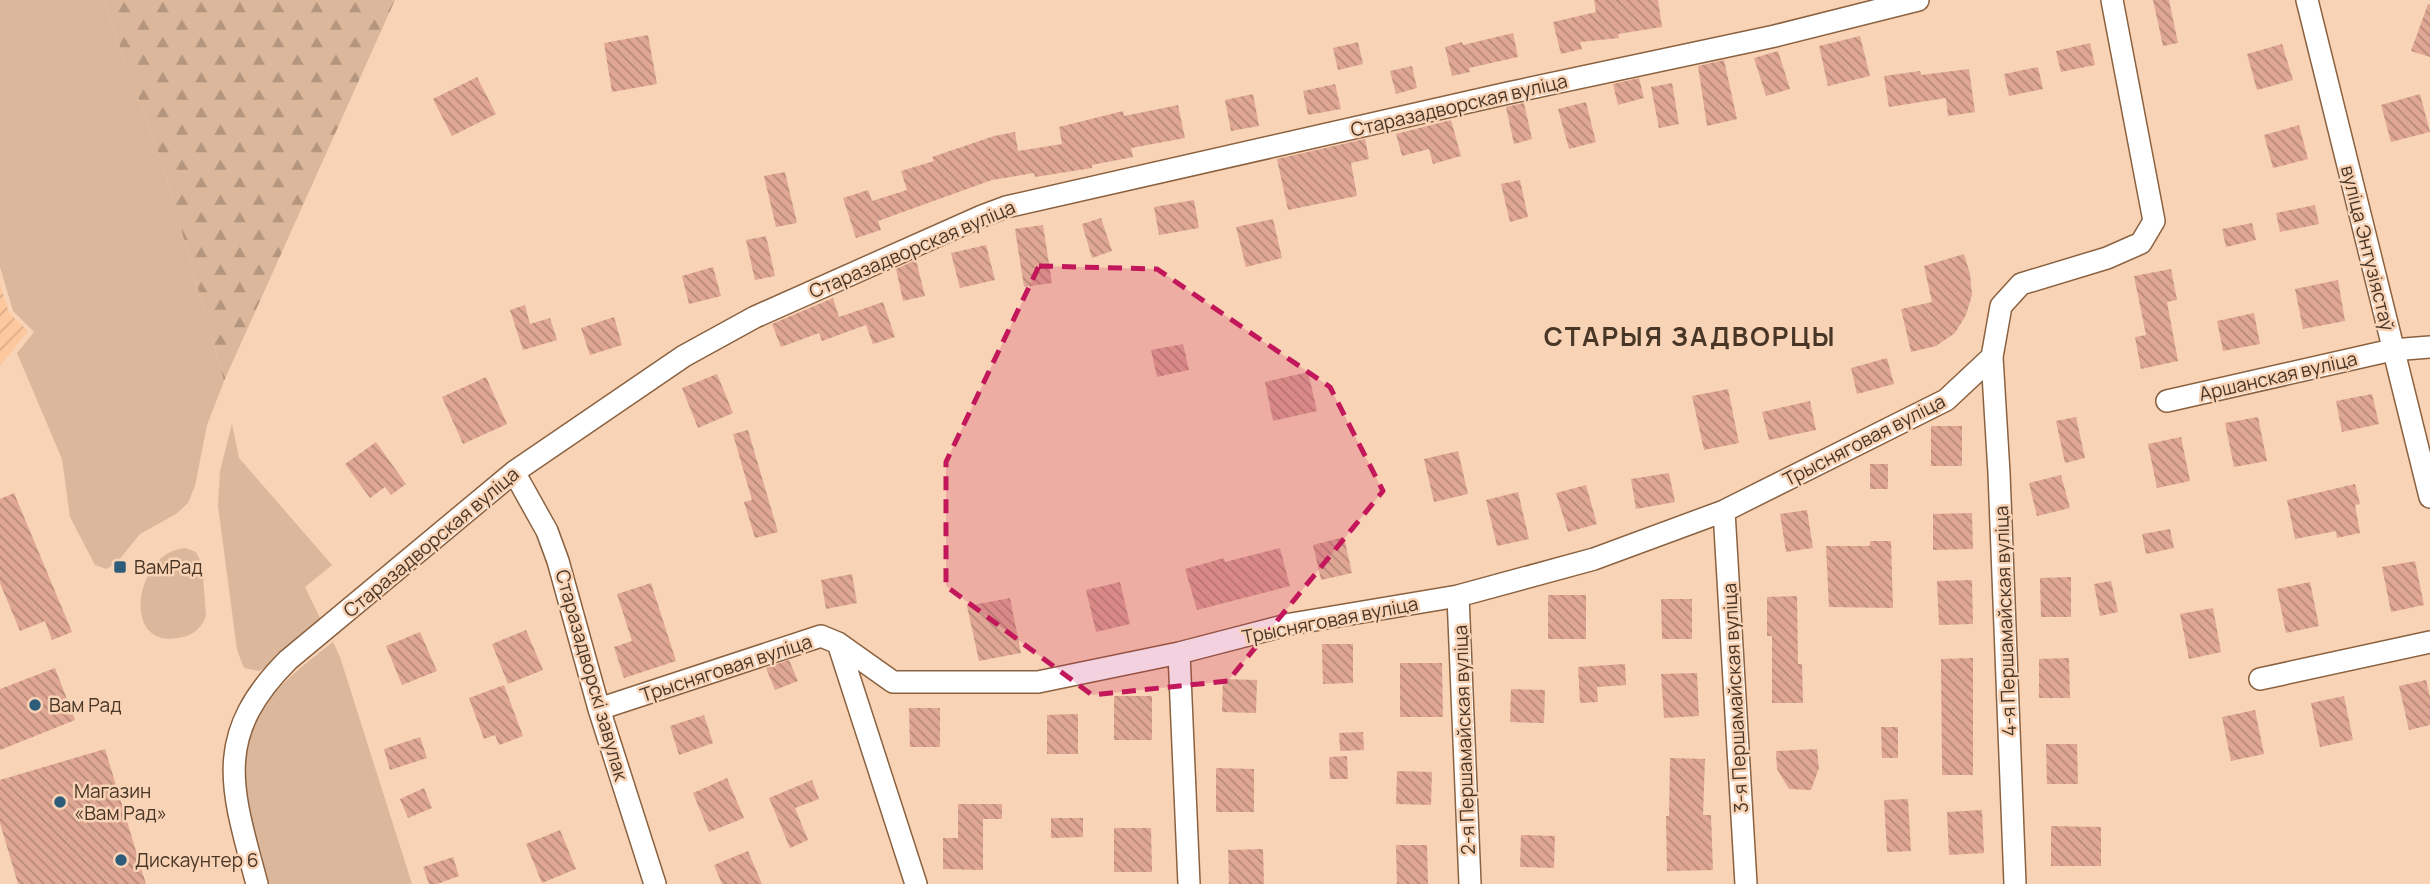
<svg xmlns="http://www.w3.org/2000/svg" width="2430" height="884" viewBox="0 0 2430 884" font-family="Manrope,sans-serif">
	<defs>
		<pattern id="industrial-furrows" width="10" height="10" patternUnits="userSpaceOnUse" patternTransform="scale(1.75)"><rect width="10" height="10" fill="#fdc89e"/><path d="M-1 1l2-2M0 10L10 0M9 11l2-2" fill="none" stroke="#daac88"/></pattern>
		<pattern id="forest-firs" width="22" height="20" patternUnits="userSpaceOnUse" patternTransform="scale(1.75)"><rect width="22" height="20" fill="#dbb79b"/><path d="M5 1l3.5 6h-7zM16 11l3.5 6h-7z" fill="#b4967e"/></pattern>
		<pattern id="building-back-hatch" width="6" height="6" patternUnits="userSpaceOnUse" patternTransform="scale(1.75)"><rect width="6" height="6" fill="#dfa794"/><path d="M-1 5l2 2M0 0l6 6M5-1l2 2" fill="none" stroke="#b78979"/></pattern>
	</defs>
	<rect width="100%" height="100%" fill="#f9d3b6"/>
	<path fill="url(#industrial-furrows)" d="M0 284 9 313 28 331 0 366Z"/>
	<path fill="#dbb79b" d="M0 0H103L164 169 224 381 207 425 195 486 188 503 176 514 140 534 118 561 107 569 95 565 70 517 62 459 17 353 34 332 13 311 0 267Z
		M232 424 239 458 332 565 305 587 322 622 272 664 259 671 244 668 237 650 218 506 220 471Z
		M185 548 196 552 202 564 206 616C202 627 195 634 183 637 118 653 135 551 185 548Z
		M333 642 340 657 412 884H269C251 818 224 755 273 695 289 675 313 658 333 642Z"/>
	<path fill="url(#forest-firs)" d="M103 0H395L224 381 164 169Z"/>
	<path fill="url(#building-back-hatch)" d="M1594 0H1658L1662 27 1618 34 1619 38 1580 42 1582 49 1561 54 1553 22 1596 12Z
		M2153 0H2169L2178 43 2163 46Z
		M2428 4 2430 5V57L2411 51Z
		M1513 33 1518 57 1469 68 1470 72 1452 76 1445 47 1462 42 1463 45Z
		M648 35 657 84 612 92 604 43Z
		M1860 36 1870 76 1828 86 1819 46Z
		M1358 42 1363 64 1338 70 1333 48Z
		M2090 43 2095 65 2061 72 2056 51Z
		M2282 44 2293 80 2257 90 2247 54Z
		M1778 51 1790 89 1766 96 1754 58Z
		M1724 60 1737 119 1707 126 1698 66Z
		M1412 66 1417 88 1396 94 1390 71Z
		M2038 67 2043 89 2009 96 2004 74Z
		M1969 69 1975 112 1948 116 1946 98 1889 107 1884 76 1920 71 1921 75Z
		M477 77 496 114 452 136 433 99Z
		M1639 78 1644 98 1618 105 1613 84Z
		M1672 83 1679 124 1659 128 1651 87Z
		M1335 84 1341 109 1308 115 1303 91Z
		M1253 94 1259 126 1231 131 1225 100Z
		M2420 94 2430 132 2391 142 2381 105Z
		M1586 102 1596 142 1569 149 1558 109Z
		M1524 103 1532 139 1514 144 1506 107Z
		M1178 105 1185 138 1131 148 1133 157 1092 165V168L1035 177 1034 173 992 180 878 221 881 230 856 238 843 198 868 190 872 201 907 190 901 171 934 161 932 157 994 136 1015 132 1018 151 1062 144 1059 127 1123 111 1124 116Z
		M1451 120 1461 156 1433 164 1429 149 1402 156 1396 134Z
		M2299 125 2308 159 2273 168 2264 135Z
		M1365 139 1369 159 1351 163 1357 196 1288 210 1277 159Z
		M785 172 797 223 776 227 764 176Z
		M1520 180 1528 217 1510 222 1501 184Z
		M1194 200 1199 228 1159 235 1154 207Z
		M2315 205 2319 224 2280 232 2276 213Z
		M1101 218 1112 251 1092 258 1082 224Z
		M1273 219 1282 258 1246 267 1236 227Z
		M2252 223 2256 240 2226 247 2222 229Z
		M1043 225 1052 283 1024 287 1015 229Z
		M766 236 775 276 755 280 746 240Z
		M986 245 995 280 960 288 951 253Z
		M1964 254 1970 274 1972 295 1966 315 1955 333 1936 346 1911 352 1901 309 1932 302 1924 266Z
		M916 260 925 296 903 301 896 269Z
		M713 267 721 296 689 304 682 276Z
		M2171 269 2177 300 2167 302 2178 361 2141 369 2135 337 2146 335 2134 276Z
		M2338 280 2345 321 2303 329 2295 289Z
		M833 298 839 317 883 302 895 337 873 344 866 325 822 341 819 333 781 347 772 324Z
		M525 305 530 324 550 318 557 340 523 350 510 310Z
		M2254 313 2260 344 2223 351 2217 321Z
		M614 317 622 345 590 355 581 328Z
		M1183 344 1189 370 1157 377 1151 350Z
		M1887 358 1894 384 1857 394 1851 368Z
		M1308 372 1317 411 1273 421 1265 382Z
		M717 374 733 413 698 428 682 388Z
		M486 377 507 424 463 444 442 397Z
		M1728 389 1739 443 1704 450 1692 396Z
		M2372 394 2379 424 2342 432 2336 401Z
		M1810 401 1816 430 1769 440 1762 412Z
		M2076 417 2085 458 2065 463 2056 421Z
		M2258 417 2267 461 2234 467 2225 423Z
		M1931 426H1962V466H1931Z
		M748 430 778 532 755 538 744 502 752 500 733 434Z
		M2181 437 2190 481 2157 488 2148 444Z
		M376 442 406 484 391 495 385 487 370 498 345 464Z
		M1458 451 1468 494 1434 502 1424 459Z
		M1870 464H1888V489H1870Z
		M1669 473 1675 502 1636 509 1631 479Z
		M2061 475 2070 508 2037 516 2029 483Z
		M2355 484 2360 504 2355 505 2360 533 2337 538 2336 531 2295 539 2287 500Z
		M1586 485 1597 524 1568 532 1556 493Z
		M1518 492 1529 539 1497 546 1486 500Z
		M14 493 72 632 52 640 45 621 20 631 0 583V499Z
		M1807 510 1813 548 1786 552 1780 514Z
		M1972 513 1973 549 1933 550V514Z
		M2170 529 2174 548 2146 554 2142 534Z
		M1344 537 1352 573 1321 580 1313 545Z
		M1870 541H1891L1893 608 1829 607 1826 546H1870Z
		M1280 548 1290 586 1197 610 1185 569 1224 558 1225 562Z
		M2415 561 2424 605 2391 612 2382 567Z
		M852 574 857 603 826 609 821 580Z
		M2071 577V617H2041L2040 578Z
		M1972 580 1973 624 1939 625 1937 581Z
		M2111 581 2118 612 2100 616 2094 584Z
		M1120 582 1130 624 1096 632 1086 590Z
		M2310 582 2319 626 2286 633 2277 589Z
		M651 583 676 661 624 678 614 647 632 641 617 594Z
		M1548 595H1586V639H1548Z
		M1797 596 1798 664H1802L1803 703H1772V636H1767V597Z
		M1010 598 1021 653 979 661 967 606Z
		M1661 599H1692V639H1662Z
		M2213 608 2221 652 2189 659 2180 614Z
		M526 630 543 670 508 684 492 644Z
		M420 632 437 671 402 685 386 646Z
		M1322 644H1353V683L1323 684Z
		M1973 658V775H1942L1941 659Z
		M2069 658 2070 698H2039V659Z
		M789 660 798 681 775 690 766 668Z
		M1400 663H1442L1443 717H1400Z
		M1625 664 1626 685 1597 687 1598 702 1580 703 1578 667Z
		M55 668 75 720 0 750V689Z
		M1697 673 1699 716 1664 718 1661 674Z
		M1223 679 1257 680 1256 713 1222 712Z
		M2426 680 2430 697V725L2409 730 2399 686Z
		M504 685 523 736 499 745 495 735 484 739 469 698Z
		M1511 689 1545 690 1544 723 1510 722Z
		M1114 696H1152V740H1114Z
		M2344 696 2353 740 2320 747 2311 703Z
		M909 708H940V747H910Z
		M2255 710 2264 754 2231 761 2222 717Z
		M1078 714V754H1047V715Z
		M704 715 713 743 679 755 670 726Z
		M1881 727H1898V758H1882Z
		M1363 732 1364 750 1340 751 1339 733Z
		M420 737 427 758 390 770 384 749Z
		M2046 744H2077L2078 784H2047Z
		M105 749 146 884H18L0 823V780Z
		M1817 749 1819 768 1811 790 1789 789 1777 769 1776 751Z
		M1347 756 1348 779H1330L1329 757Z
		M1670 758 1705 759 1703 815H1711L1713 870 1667 871 1666 816H1669Z
		M1216 768 1254 769V812H1216Z
		M1397 771 1432 772 1431 805 1396 804Z
		M727 778 744 818 709 832 693 793Z
		M812 780 819 799 795 808 808 840 790 848 769 798Z
		M424 788 432 808 408 818 400 799Z
		M1908 799 1911 851 1887 852 1884 800Z
		M958 804H1002V819H983V870L943 869V838H958Z
		M1982 810 1984 853 1949 855 1947 812Z
		M1051 818H1083V837L1051 838Z
		M2051 826 2101 827V866H2051Z
		M1114 828H1151L1152 872H1114Z
		M560 830 576 869 542 883 526 844Z
		M1521 835 1555 836 1554 868 1520 867Z
		M1396 845H1427L1428 884H1397Z
		M1263 849 1264 884H1229L1228 850Z
		M748 851 762 884H722L714 865Z
		M453 857 459 876 437 884H429L423 867Z"/>
	<g fill="none" stroke-linecap="round" stroke-linejoin="round">
		<g stroke="#8b6240" stroke-width="24">
			<path id="minor" d="M2307 0 2430 497
				M2167 401 2392 350 2430 347
				M514 472 547 531 558 561 599 709 655 884
				M1724 511 1746 884
				M1458 596 1470 884
				M838 643 916 884
				M1179 653 1189 884
				M2260 679 2430 642
				M599 709 821 636 838 643 893 682H1038L1179 653 1291 624 1458 596 1594 559 1724 511 1946 400 1992 357
				M257 884C232 790 211 737 288 660L514 472 684 356 755 317 982 216 1006 207 1508 93 1775 36 1918 0
				M2015 884 1999 473 1992 357 2001 306 2021 284 2107 258 2141 243 2154 221 2112 0"/>
		</g>
		<use href="#minor" stroke="#fff" stroke-width="21"/>
	</g>
	<path fill="#c2185b" fill-opacity="0.2" stroke="#c2185b" stroke-width="5" stroke-dasharray="14 9" stroke-linejoin="round" d="M1039 266 1157 269 1330 387 1383 491 1228 681 1092 695 946 586V462Z"/>
	<g fill="#2e5d7c" stroke="#f9d3b6" stroke-width="2.5">
		<rect x="113" y="560" width="14" height="14" rx="3.5"/>
		<circle cx="35" cy="705" r="7"/>
		<circle cx="60" cy="802" r="7"/>
		<circle cx="121" cy="860" r="7"/>
	</g>
	<g text-anchor="middle" stroke-width="5" stroke-linejoin="round" paint-order="stroke">
		<g font-size="19" fill="#483627" stroke="#f9d3b6">
			<text transform="translate(1459 105) rotate(-13)" y="7">Старазадворская вуліца</text>
			<text transform="translate(2368 248) rotate(76)" y="7">вуліца Энтузіястаў</text>
			<text transform="translate(912 249) rotate(-23)" y="7">Старазадворская вуліца</text>
			<text transform="translate(2278 376) rotate(-13)" y="7">Аршанская вуліца</text>
			<text transform="translate(1864 440) rotate(-27)" y="7">Трысняговая вуліца</text>
			<text transform="translate(431 542) rotate(-40)" y="7">Старазадворская вуліца</text>
			<text transform="translate(1330 620) rotate(-11)" y="7">Трысняговая вуліца</text>
			<text transform="translate(2005 621) rotate(-92)" y="7">4-я Першамайская вуліца</text>
			<text transform="translate(726 668) rotate(-18)" y="7">Трысняговая вуліца</text>
			<text transform="translate(592 675) rotate(74)" y="7">Старазадворскі завулак</text>
			<text transform="translate(1735 698) rotate(-93)" y="7">3-я Першамайская вуліца</text>
			<text transform="translate(1464 740) rotate(-92)" y="7">2-я Першамайская вуліца</text>
		</g>
		<g font-size="19" fill="#483627" stroke="#f9d3b6" text-anchor="start">
			<text x="134" y="574">ВамРад</text>
			<text x="49" y="712">Вам Рад</text>
			<text x="74" y="798">Магазин<tspan x="74" dy="22">«Вам Рад»</tspan></text>
			<text x="135" y="867">Дискаунтер 6</text>
		</g>
		<g font-size="26" font-weight="bold" letter-spacing="2" fill="#483627" stroke="#f9d3b6">
			<text x="1690" y="346">СТАРЫЯ ЗАДВОРЦЫ</text>
		</g>
	</g>
</svg>
